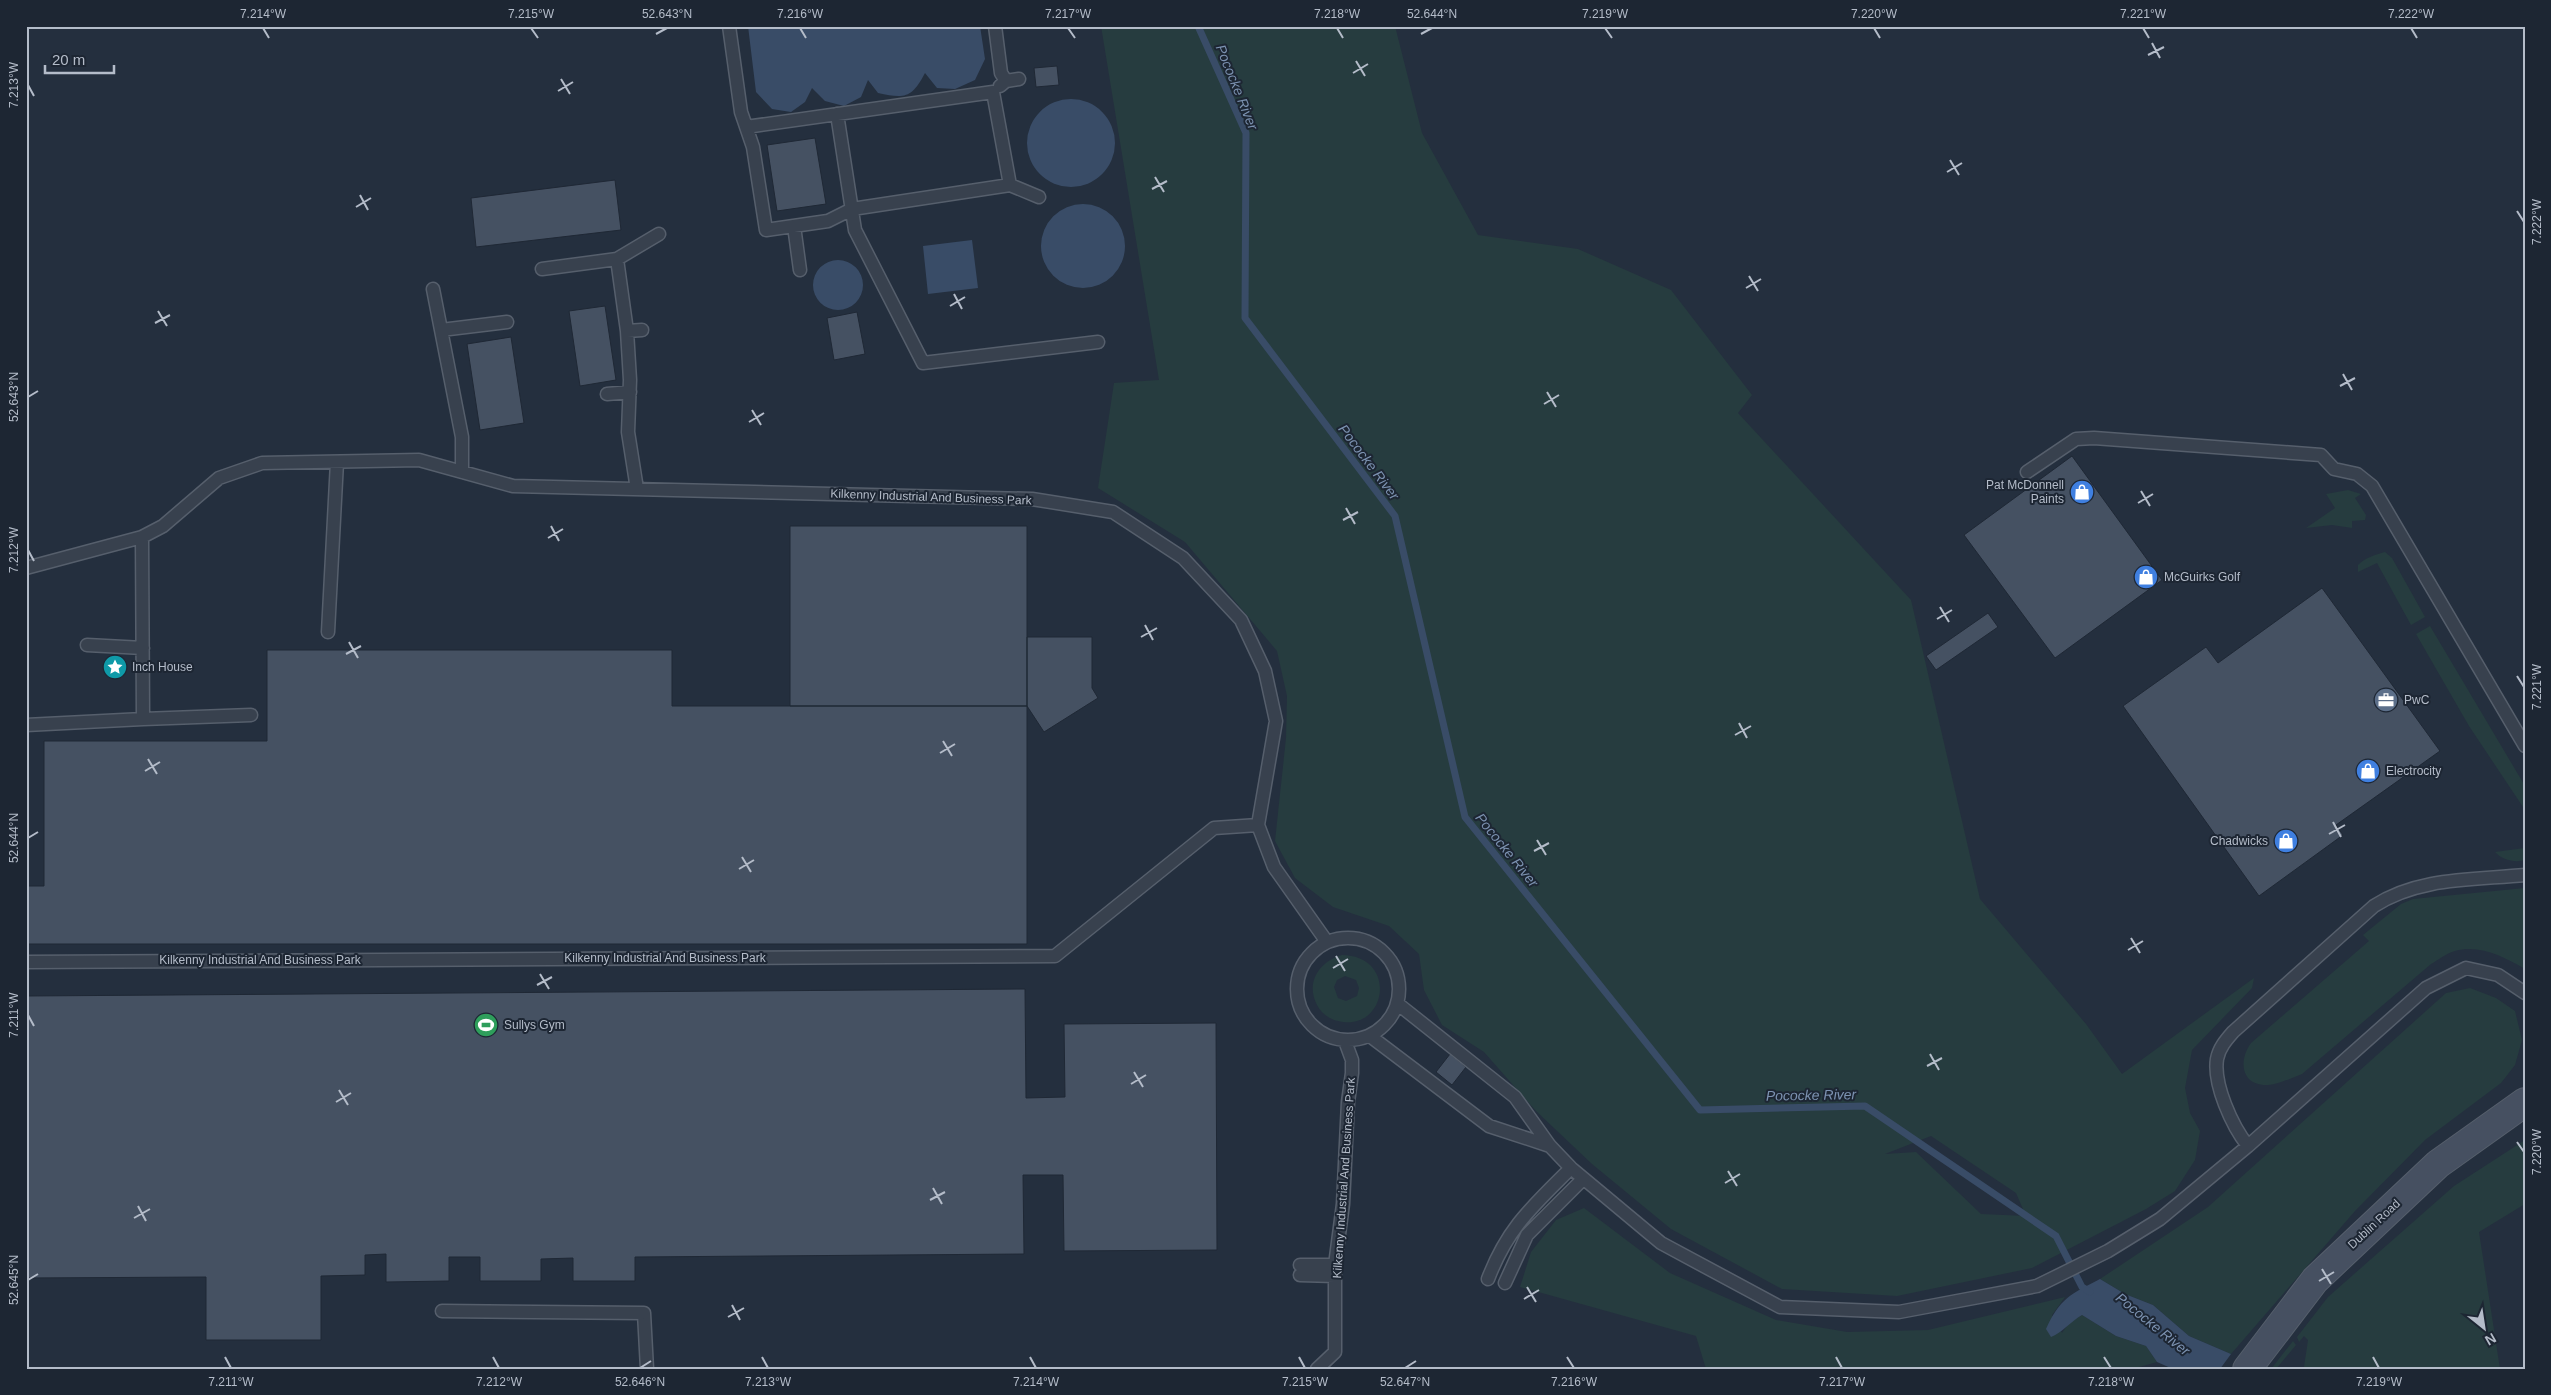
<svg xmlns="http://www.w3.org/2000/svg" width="2551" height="1395" viewBox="0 0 2551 1395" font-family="Arial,sans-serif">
	<rect width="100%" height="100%" fill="#242f3e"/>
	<path fill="#263c3f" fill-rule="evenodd" d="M1101 26H1395L1422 133 1478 235 1578 249 1671 290 1752 395 1738 413 1911 600 1980 899 2086 1024 2122 1074 2254 978 2252 988 2192 1050 2185 1088 2190 1113 2200 1131 2195 1160 2175 1191 2146 1209 2032 1268 1897 1296 1782 1289 1671 1229 1592 1164 1536 1111 1484 1052 1442 1025 1424 990 1419 954 1389 926 1333 907 1295 878 1275 841 1286 738 1287 696 1277 651 1185 542 1098 488 1114 383 1159 380ZM1931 1136 2016 1193 2026 1216 1981 1214 1916 1152 1885 1154Z
		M2348 490 2361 494 2355 498 2366 515 2365 520 2352 521V528L2332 525 2306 528 2335 508 2326 494Z
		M2385 552 2392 558 2425 617 2411 625 2377 563 2358 572V565C2366 557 2375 555 2385 552Z
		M2430 626 2525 786V810L2469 726 2416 634Z
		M2525 848V860C2515 863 2502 860 2495 852Z
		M2525 888V969C2504 957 2480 944 2455 951 2447 953 2438 960 2431 964L2302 1074C2291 1078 2280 1084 2268 1085 2241 1086 2238 1061 2251 1043L2369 941 2363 935 2401 904 2413 899Z
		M1342 955C1399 956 1387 1033 1338 1021 1329 1019 1321 1013 1317 1005 1305 982 1320 961 1342 955ZM1345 976 1356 980 1359 988 1357 996 1346 1001 1338 998 1334 987 1337 980Z
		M2470 988 2496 998 2515 1011 2522 1040 2515 1065 2501 1083 2425 1140 2355 1211 2231 1354 2189 1336 2153 1305 2125 1294 2100 1279 2208 1207 2446 993Z
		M2525 1140V1204L2479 1232 2500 1369H2301L2304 1367 2308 1340 2304 1336 2299 1342 2297 1337 2328 1297 2454 1186Z
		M1584 1208 1670 1273 1776 1320 1847 1332 1928 1330 2065 1297 2052 1315 2062 1333 2069 1323 2082 1315 2116 1336 2146 1346 2157 1362 2132 1369H1706L1696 1336 1520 1287 1531 1252 1556 1220Z
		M2293 1341 2296 1345 2276 1369H2271Z"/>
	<path fill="#394c67" d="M748 26H980L985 59 975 80 955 89 937 88 925 73C912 98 905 99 878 93L868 80 861 97 844 106 825 101 812 88 805 102 791 112 772 109 756 92Z
		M1027 143a44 44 0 1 1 88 0a44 44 0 1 1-88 0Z
		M1041 246a42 42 0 1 1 84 0a42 42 0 1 1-84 0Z
		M972 240 978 288 928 294 923 246Z
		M813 285a25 25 0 1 1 50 0a25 25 0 1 1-50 0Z
		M2100 1279 2125 1294 2153 1305 2189 1336 2231 1354 2220 1369H2173L2157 1362 2146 1346 2116 1336 2082 1315C2070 1322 2063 1332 2051 1337L2046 1329C2060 1298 2071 1294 2100 1279Z"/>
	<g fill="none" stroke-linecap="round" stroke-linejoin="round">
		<path stroke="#394c67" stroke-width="7" d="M1198 26 1246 133 1245 318 1395 516 1465 817 1700 1110 1865 1106 2056 1236 2082 1287 2090 1292"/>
	</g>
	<path fill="#455162" stroke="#1f2835" d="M1057 66 1059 85 1036 87 1034 68Z
		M815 138 826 204 777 211 767 145Z
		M615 180 621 230 476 247 471 198Z
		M605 306 616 380 580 386 569 311Z
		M857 312 865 354 834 360 827 318Z
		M511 337 524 423 480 430 467 344Z
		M2072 456 2162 580 2055 658 1964 535Z
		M790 526H1027V706H790Z
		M2322 588 2440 751 2336 825 2343 835 2259 896 2123 706 2206 647 2218 663Z
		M1988 613 1998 627 1936 670 1926 656Z
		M1027 637H1092V688L1098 698 1044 732 1027 706Z
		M267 650H672V706H1027V944H26V886H44V741H267Z
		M1025 989 1026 1098 1065 1097 1064 1024 1216 1023 1217 1250 1064 1251 1063 1175H1023L1024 1254 635 1257V1281H573V1258L541 1259V1281H480V1257H449V1281L386 1282V1254L365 1255V1275L321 1276V1340H206V1277L26 1278V996Z
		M1450 1054 1466 1067 1452 1085 1436 1072Z"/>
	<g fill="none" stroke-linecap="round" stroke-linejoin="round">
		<g stroke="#565f6c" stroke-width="15">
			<path id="service" d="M729 26 741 112 753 147 766 230 828 221 852 209 1010 185 993 92 746 127
				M995 26 1001 73 1006 81
				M1000 86 1006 81 1019 79
				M837 114 855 230 923 363 1098 342
				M1010 185 1039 197
				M794 226 800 270
				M617 259 659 234
				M542 269 617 259 627 331 630 380 628 432 637 489
				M433 289 462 437V472
				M441 330 507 322
				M627 331 642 330
				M607 394 630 392
				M2027 472 2076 439 2094 438 2321 455 2334 469 2357 474 2372 486 2525 746
				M142 537 143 719 251 715
				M26 568 142 537 163 526 219 478 262 463 419 460 513 486 1032 499 1113 512 1183 558 1241 620 1265 671 1276 721 1258 825 1274 867 1327 942
				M328 632 337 462
				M87 645 143 648
				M26 725 143 719
				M1297 989a51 51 0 1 1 102 0a51 51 0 1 1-102 0Z
				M26 962 1055 956 1214 828 1258 825
				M1398 1004 1515 1097 1550 1146 1571 1168 1661 1243 1780 1307 1899 1312 2037 1286 2108 1251 2160 1219 2248 1146 2426 988 2466 968 2498 975 2525 993
				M1370 1036 1489 1126 1550 1146
				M2248 1146C2232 1126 2213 1084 2217 1059 2219 1048 2226 1040 2233 1032L2374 906C2418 877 2474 880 2525 875
				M1300 1265H1335
				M1300 1275 1335 1276
				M1488 1279C1508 1227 1533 1206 1571 1168
				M1505 1283 1527 1235 1583 1179
				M442 1311 644 1313 647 1369
				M1317 1369 1335 1352V1265L1343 1204 1348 1102 1352 1073V1060L1345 1041"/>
		</g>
		<g stroke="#565f6c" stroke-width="30">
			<path id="secondary" d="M2247 1369 2315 1280 2438 1164 2525 1102"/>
		</g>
		<use href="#service" stroke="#38414e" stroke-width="12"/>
		<use href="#secondary" stroke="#465061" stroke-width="28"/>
	</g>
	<path fill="none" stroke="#b4bcc9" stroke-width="2" d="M263 28 269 38M531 28 538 38M800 28 806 38M1068 28 1075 38M1337 28 1343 38M1605 28 1612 38M1874 28 1880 38M2143 28 2149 38M2411 28 2417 38M656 34 667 28M1421 34 1432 28M2152 43 2160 58M2148 55 2164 47M1356 61 1365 76M1353 73 1368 64M561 79 570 94M28 85 34 96M558 91 573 82M1950 160 1959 175M1947 172 1962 163M1155 177 1164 192M1152 189 1167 181M360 195 368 210M356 207 371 198M2517 211 2524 222M1749 276 1758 291M1746 288 1761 279M954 294 962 309M950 306 965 297M158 311 167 326M155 323 170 315M2343 374 2352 390M2340 386 2355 378M1547 392 1556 407M28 397 38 391M1544 404 1559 395M752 410 761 425M749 422 764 413M2141 491 2150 506M2138 503 2153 494M1346 508 1355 524M1343 520 1358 512M551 526 559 541M548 538 563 529M28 550 34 561M1940 607 1949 622M1937 619 1952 610M1145 625 1153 640M1141 637 1157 628M349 642 358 658M346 654 361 646M2517 676 2524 687M1739 723 1747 738M1735 735 1751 726M943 741 952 756M940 753 955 744M148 759 157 774M145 771 160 762M2333 822 2341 837M2329 834 2345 825M28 838 38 832M1537 840 1546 855M1534 851 1549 843M742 857 751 872M739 869 754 860M2131 938 2140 953M2128 950 2143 941M1336 956 1345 971M1333 968 1348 959M540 974 549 989M537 985 552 977M28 1015 34 1026M1930 1054 1939 1070M1927 1066 1942 1058M1134 1072 1143 1087M1131 1084 1146 1075M339 1090 348 1105M336 1102 351 1093M2517 1142 2524 1152M1728 1171 1737 1186M1725 1183 1740 1174M933 1188 942 1204M930 1200 945 1192M138 1206 146 1221M134 1218 150 1209M2322 1269 2331 1284M28 1280 38 1274M2319 1281 2334 1272M1527 1287 1536 1302M1524 1299 1539 1290M732 1305 740 1320M728 1317 744 1308M225 1357 231 1368M493 1357 499 1368M762 1357 768 1368M1030 1357 1036 1368M1299 1357 1305 1368M1567 1357 1574 1368M1836 1357 1842 1368M2104 1357 2111 1368M2373 1357 2379 1368M640 1368 651 1361M1405 1368 1416 1361"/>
	<defs>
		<g id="shop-disc" transform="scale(1.25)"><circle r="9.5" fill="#3f7fe0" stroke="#1d2633"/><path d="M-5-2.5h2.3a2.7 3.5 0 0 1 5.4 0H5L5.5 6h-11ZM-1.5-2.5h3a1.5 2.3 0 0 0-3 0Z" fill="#fff"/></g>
		<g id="sight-disc" transform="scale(1.25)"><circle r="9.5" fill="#0f9aa8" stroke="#1d2633"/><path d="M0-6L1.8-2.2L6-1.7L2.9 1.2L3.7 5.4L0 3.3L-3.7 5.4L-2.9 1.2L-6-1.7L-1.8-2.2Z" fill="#fff"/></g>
		<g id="office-disc" transform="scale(1.25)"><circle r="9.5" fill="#5c6f8a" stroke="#1d2633"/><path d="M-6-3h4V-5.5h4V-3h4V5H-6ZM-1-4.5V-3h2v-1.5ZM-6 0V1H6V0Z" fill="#fff"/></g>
		<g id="stadium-disc" transform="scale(1.25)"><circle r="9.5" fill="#2e9e5b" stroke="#1d2633"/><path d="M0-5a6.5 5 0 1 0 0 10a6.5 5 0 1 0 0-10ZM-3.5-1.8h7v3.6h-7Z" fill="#fff"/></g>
	</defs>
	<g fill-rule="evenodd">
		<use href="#shop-disc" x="2082" y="492"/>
		<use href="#shop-disc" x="2146" y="577"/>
		<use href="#sight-disc" x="115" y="667"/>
		<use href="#office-disc" x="2386" y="700"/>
		<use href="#shop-disc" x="2368" y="771"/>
		<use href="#shop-disc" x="2286" y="841"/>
		<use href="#stadium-disc" x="486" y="1025"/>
	</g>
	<g text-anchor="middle" stroke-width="4" stroke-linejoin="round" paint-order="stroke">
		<g font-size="12" fill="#b4bcc9" stroke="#1d2633" text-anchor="start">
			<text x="2064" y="489" text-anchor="end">Pat McDonnell<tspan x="2064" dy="14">Paints</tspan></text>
			<text x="2164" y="581">McGuirks Golf</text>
			<text x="132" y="671">Inch House</text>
			<text x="2404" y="704">PwC</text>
			<text x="2386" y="775">Electrocity</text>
			<text x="2268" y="845" text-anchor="end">Chadwicks</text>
			<text x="504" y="1029">Sullys Gym</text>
		</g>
		<g font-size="12" fill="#b4bcc9" stroke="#1d2633">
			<text transform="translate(931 497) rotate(2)" y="4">Kilkenny Industrial And Business Park</text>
			<text x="665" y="962">Kilkenny Industrial And Business Park</text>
			<text x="260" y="964">Kilkenny Industrial And Business Park</text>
			<text transform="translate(1344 1178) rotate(-86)" y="4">Kilkenny Industrial And Business Park</text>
			<text transform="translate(2374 1224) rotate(-43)" y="4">Dublin Road</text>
		</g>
		<g font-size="14" font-style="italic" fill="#7c92b1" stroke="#1d2633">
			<text transform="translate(1237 87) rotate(68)" y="5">Pococke River</text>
			<text transform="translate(1369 462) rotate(53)" y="5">Pococke River</text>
			<text transform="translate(1507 850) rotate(51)" y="5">Pococke River</text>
			<text transform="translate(1811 1095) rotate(-1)" y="5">Pococke River</text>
			<text transform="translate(2153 1324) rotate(39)" y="5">Pococke River</text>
		</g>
	</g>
	<rect width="2551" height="1395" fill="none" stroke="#1d2633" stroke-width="55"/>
	<g transform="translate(2484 1328) rotate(150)" stroke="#1d2633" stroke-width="4" paint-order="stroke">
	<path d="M0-4L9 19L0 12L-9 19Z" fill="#b4bcc9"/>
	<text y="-8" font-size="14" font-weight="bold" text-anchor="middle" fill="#b4bcc9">N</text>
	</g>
	<path d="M45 65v8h69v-8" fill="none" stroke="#b4bcc9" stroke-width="2.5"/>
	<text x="52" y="65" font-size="15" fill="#b4bcc9" stroke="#1d2633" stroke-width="4" paint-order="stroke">20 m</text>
	<rect x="28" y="28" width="2496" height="1340" fill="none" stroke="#b4bcc9" stroke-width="2"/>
	<g font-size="12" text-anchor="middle" fill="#b4bcc9">
		<text x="263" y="18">7.214°W</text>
		<text x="531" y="18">7.215°W</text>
		<text x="667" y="18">52.643°N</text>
		<text x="800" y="18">7.216°W</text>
		<text x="1068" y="18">7.217°W</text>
		<text x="1337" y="18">7.218°W</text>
		<text x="1432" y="18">52.644°N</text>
		<text x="1605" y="18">7.219°W</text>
		<text x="1874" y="18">7.220°W</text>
		<text x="2143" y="18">7.221°W</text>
		<text x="2411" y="18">7.222°W</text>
		<text transform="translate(14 85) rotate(-90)" y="4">7.213°W</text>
		<text transform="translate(2537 222) rotate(-90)" y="4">7.222°W</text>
		<text transform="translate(14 397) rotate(-90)" y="4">52.643°N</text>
		<text transform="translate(14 550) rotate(-90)" y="4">7.212°W</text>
		<text transform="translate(2537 687) rotate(-90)" y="4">7.221°W</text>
		<text transform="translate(14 838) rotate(-90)" y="4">52.644°N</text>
		<text transform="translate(14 1015) rotate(-90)" y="4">7.211°W</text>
		<text transform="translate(2537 1152) rotate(-90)" y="4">7.220°W</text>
		<text transform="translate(14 1280) rotate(-90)" y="4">52.645°N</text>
		<text x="231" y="1386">7.211°W</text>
		<text x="499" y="1386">7.212°W</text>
		<text x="640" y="1386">52.646°N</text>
		<text x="768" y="1386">7.213°W</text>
		<text x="1036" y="1386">7.214°W</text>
		<text x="1305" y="1386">7.215°W</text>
		<text x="1405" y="1386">52.647°N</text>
		<text x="1574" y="1386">7.216°W</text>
		<text x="1842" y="1386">7.217°W</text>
		<text x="2111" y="1386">7.218°W</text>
		<text x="2379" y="1386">7.219°W</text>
	</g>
</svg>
